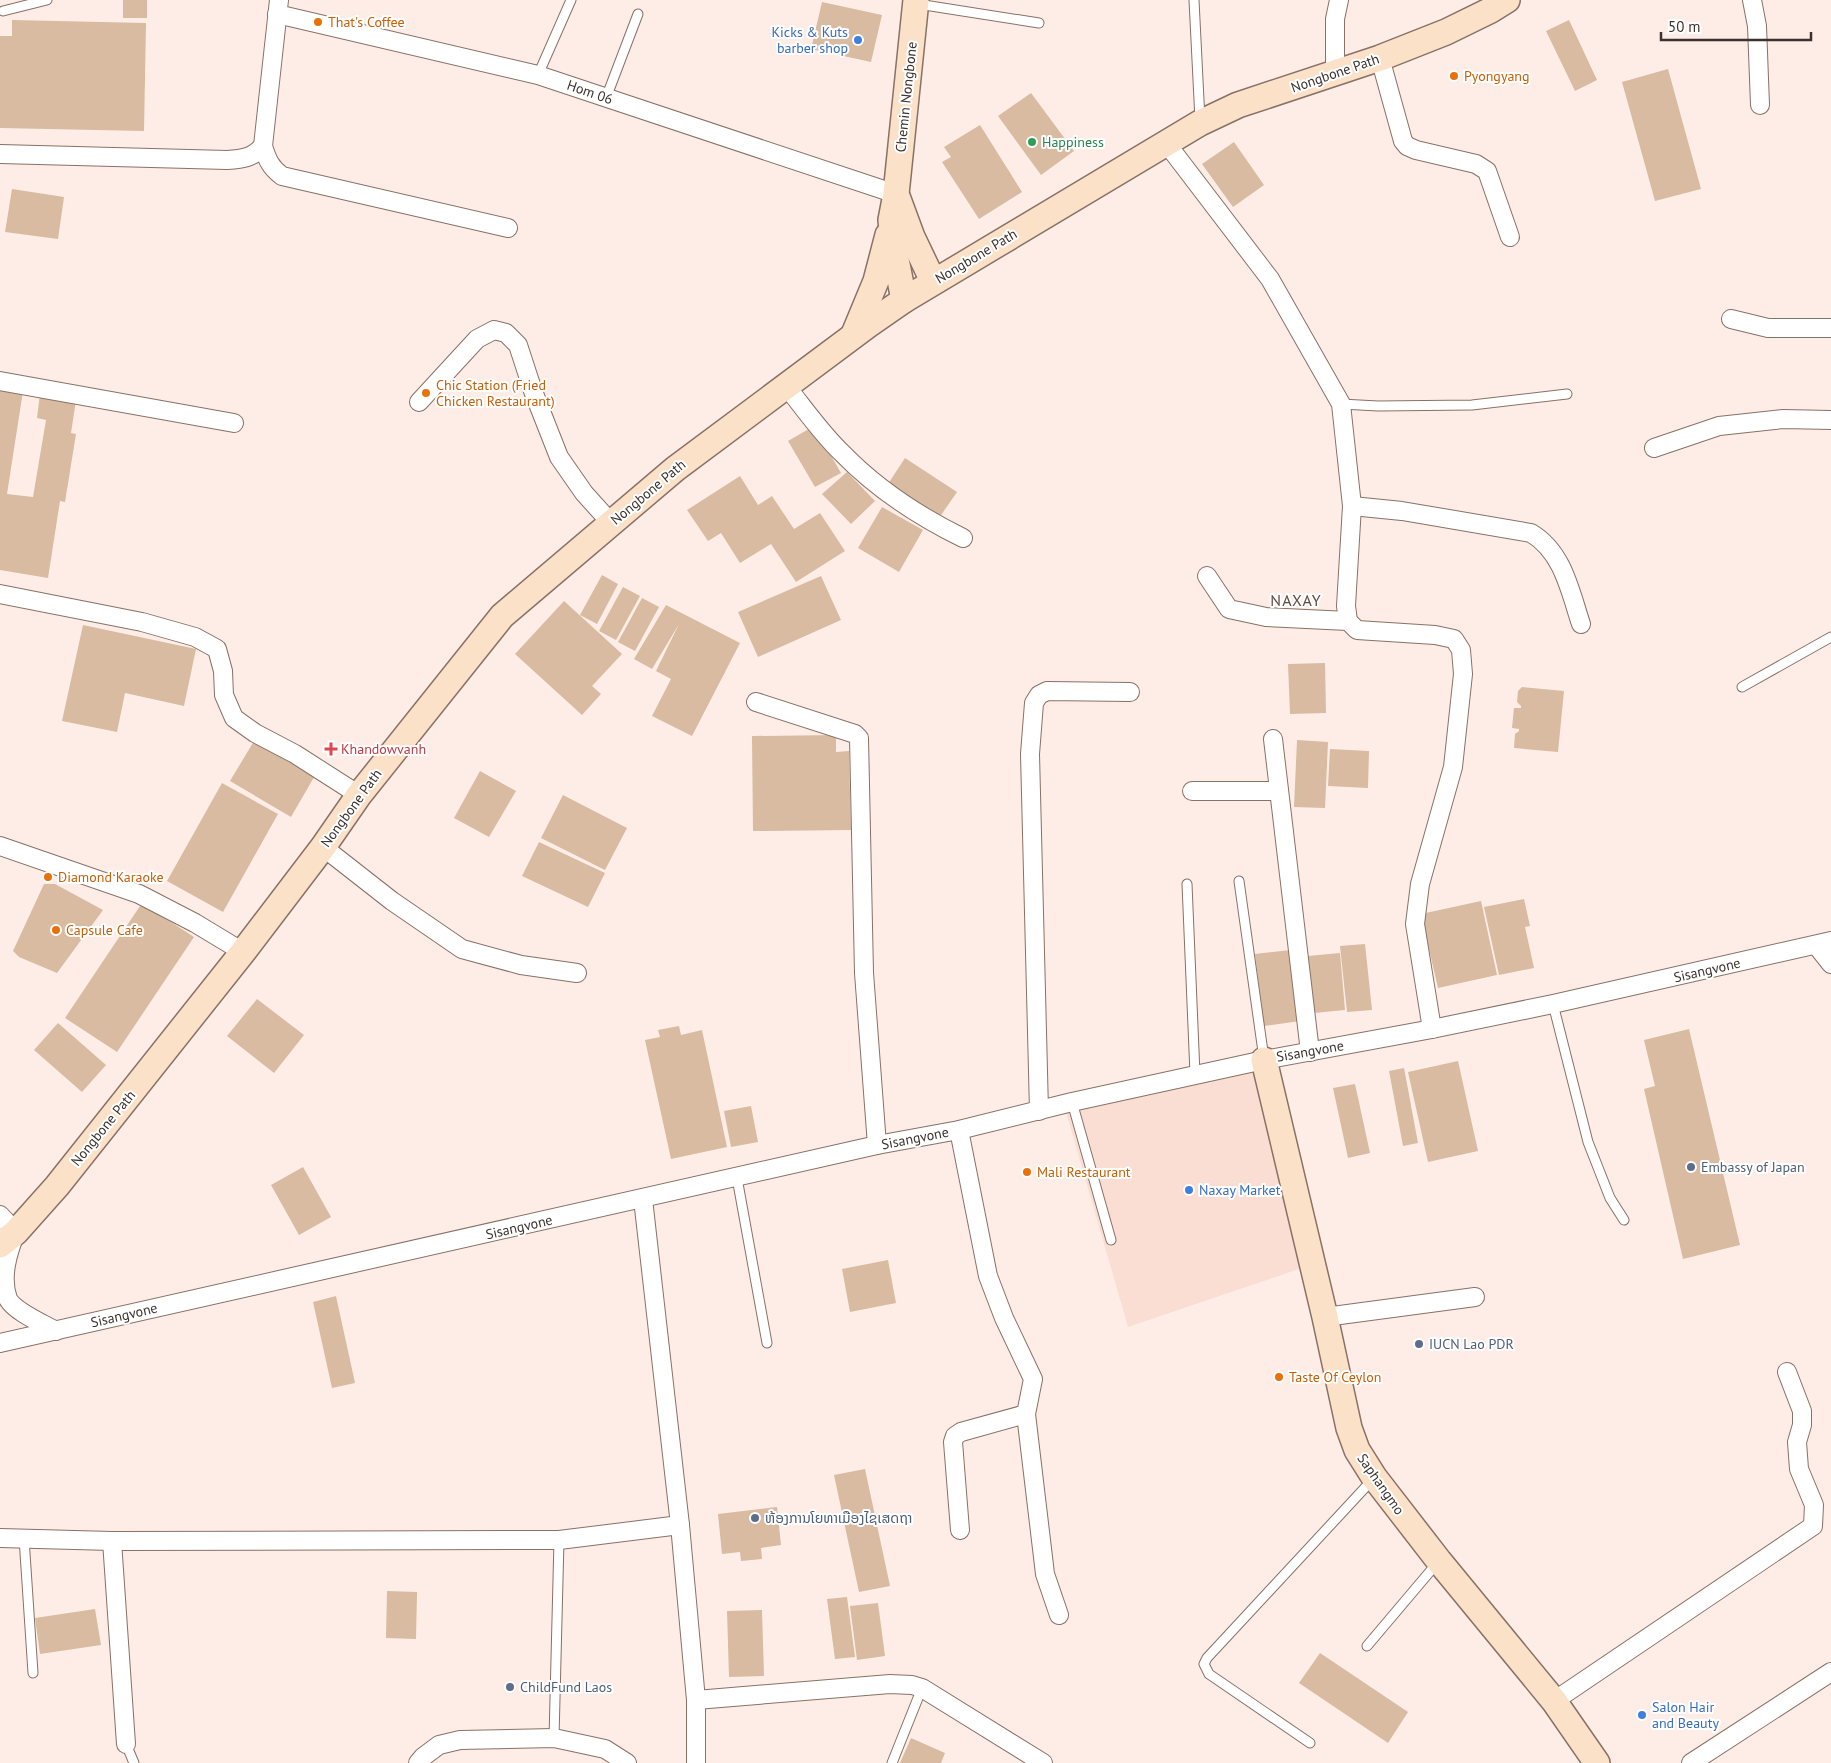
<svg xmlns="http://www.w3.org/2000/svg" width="1831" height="1763" font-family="'PT Sans','Noto Sans Lao',sans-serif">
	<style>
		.built { fill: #faded3 }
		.building { fill: #d8bba0 }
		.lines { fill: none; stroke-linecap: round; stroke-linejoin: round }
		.lane-casing { stroke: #887166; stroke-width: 11 }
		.street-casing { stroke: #887166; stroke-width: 20 }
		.secondary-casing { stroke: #887166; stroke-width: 28 }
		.lane { stroke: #fff; stroke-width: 9 }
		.street { stroke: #fff; stroke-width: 18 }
		.secondary { stroke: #fae1c7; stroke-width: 25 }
		.food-dot { fill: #e8710a; stroke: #fff; stroke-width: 2 }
		.shop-dot { fill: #3f7fe0; stroke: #fff; stroke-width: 2 }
		.leisure-dot { fill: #2e9e5b; stroke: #fff; stroke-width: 2 }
		.health-dot { fill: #e0444e; stroke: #fff; stroke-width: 2 }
		.service-dot { fill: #5c6f8a; stroke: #fff; stroke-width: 2 }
		.labels { text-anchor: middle; stroke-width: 4; stroke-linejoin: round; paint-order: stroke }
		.food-label { font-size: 14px; fill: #c56008; stroke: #fff; text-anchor: start }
		.shop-label { font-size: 14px; fill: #366cbe; stroke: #fff; text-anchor: start }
		.street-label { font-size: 14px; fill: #3b312d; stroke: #fff }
		.leisure-label { font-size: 14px; fill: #27864d; stroke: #fff; text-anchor: start }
		.health-label { font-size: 14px; fill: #be3a42; stroke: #fff; text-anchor: start }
		.service-label { font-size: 14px; fill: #4e5e75; stroke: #fff; text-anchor: start }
		.quarter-label { font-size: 16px; letter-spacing: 1px; fill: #604a41; stroke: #fff }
	</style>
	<rect width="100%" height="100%" fill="#feede7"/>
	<path class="built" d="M1258,1065L1308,1266L1128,1327L1066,1112Z"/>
	<g class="building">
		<rect x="123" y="0" width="24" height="18"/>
		<path d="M822,2L882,15L871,62L811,49Z"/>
		<path d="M12,20L146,23L144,131L0,128V36H12Z"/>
		<path d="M1569,20L1597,80L1575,91L1546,31Z"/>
		<path d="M1668,69L1701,189L1655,201L1622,82Z"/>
		<path d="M1031,93L1074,151L1041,175L998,116Z"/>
		<path d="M980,125L1022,192L979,219L942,162L951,157L944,147Z"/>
		<path d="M1234,142L1264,185L1233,207L1202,164Z"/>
		<path d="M12,189L64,197L58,239L5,232Z"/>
		<path d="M0,388L23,391L7,494L33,497L46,420L37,418L40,394L76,400L71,433L76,434L65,502L60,501L48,578L0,570Z"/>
		<path d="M814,426L841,473L815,487L788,441Z"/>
		<path d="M905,458L957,492L939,518L888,484Z"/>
		<path d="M847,472L875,501L851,524L822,494Z"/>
		<path d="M740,476L758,505L772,496L794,529L820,513L845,551L796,582L771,544L740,563L721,533L708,541L687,510Z"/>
		<path d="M882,507L923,530L899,572L858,548Z"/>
		<path d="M602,575L618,584L597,624L580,615Z"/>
		<path d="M821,576L841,620L758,657L738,612Z"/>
		<path d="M623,587L640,596L616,640L599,631Z"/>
		<path d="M642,598L659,607L635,651L618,642Z"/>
		<path d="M564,601L622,654L592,686L601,694L582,715L515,654Z"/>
		<path d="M666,605L740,643L692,736L652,716L671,679L656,671L679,624L652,669L634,659Z"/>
		<path d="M83,625L196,649L184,706L125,693L117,732L62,721Z"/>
		<path d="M1325,663L1326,713L1290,714L1288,664Z"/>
		<path d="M1522,687L1564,691L1558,752L1514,748L1515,734L1519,731V729L1512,728L1514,708H1521V706L1517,702L1518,691Z"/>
		<path d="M836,735V752L849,751L851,830L753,831L752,736Z"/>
		<path d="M257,736L317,772L291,817L230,781Z"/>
		<path d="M1297,740L1328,742L1325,808L1294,807Z"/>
		<path d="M1330,749L1369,751L1368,788L1328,786Z"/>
		<path d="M480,771L516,791L489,837L454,818Z"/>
		<path d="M222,783L278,814L223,912L167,881Z"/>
		<path d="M563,795L627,828L605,870L541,838Z"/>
		<path d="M539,842L605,873L588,907L522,876Z"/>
		<path d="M44,884H55L103,910L57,973L19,957L13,951Z"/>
		<path d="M1524,899L1530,926L1525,927L1534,968L1499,975L1484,907Z"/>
		<path d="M1481,901L1497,975L1438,988L1421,914Z"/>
		<path d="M142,903L194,937L117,1052L65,1018Z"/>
		<path d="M1365,944L1372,1010L1347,1012L1340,946Z"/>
		<path d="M1291,950L1300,1021L1264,1026L1255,954Z"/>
		<path d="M1340,953L1345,1010L1314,1013L1308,956Z"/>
		<path d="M257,999L304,1035L274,1073L227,1036Z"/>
		<path d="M58,1023L106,1065L82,1092L34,1050Z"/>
		<path d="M679,1026L681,1035L702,1030L727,1147L671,1159L645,1040L660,1037L658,1030Z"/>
		<path d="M1689,1029L1740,1245L1683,1259L1644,1089L1655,1086L1644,1040Z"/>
		<path d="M1458,1061L1478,1151L1428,1162L1408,1072Z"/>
		<path d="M1404,1068L1418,1143L1403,1146L1389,1071Z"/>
		<path d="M1355,1084L1370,1153L1348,1158L1333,1088Z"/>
		<path d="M751,1106L758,1142L731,1147L724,1111Z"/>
		<path d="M303,1167L331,1217L299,1235L271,1185Z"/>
		<path d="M888,1260L896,1303L850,1312L842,1269Z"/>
		<path d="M336,1296L355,1383L332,1388L313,1302Z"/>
		<path d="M865,1469L890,1586L859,1592L834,1475Z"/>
		<path d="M777,1507L781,1545L761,1548L762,1559L741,1561L740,1552L722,1554L718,1514Z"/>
		<path d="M387,1591L417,1592L416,1639L386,1638Z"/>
		<path d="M847,1597L855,1657L835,1659L827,1599Z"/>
		<path d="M878,1603L885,1656L857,1660L850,1606Z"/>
		<path d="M95,1609L101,1645L40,1654L35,1618Z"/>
		<path d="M762,1610L764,1676L729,1677L727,1611Z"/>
		<path d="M1320,1653L1408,1712L1388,1743L1299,1683Z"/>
		<path d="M911,1738L945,1753L941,1763H900Z"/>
	</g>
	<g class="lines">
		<g class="lane-casing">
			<g id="lane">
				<path d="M1194,0L1200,120"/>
				<path d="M918,4L1039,23"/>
				<path d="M3,11L47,0"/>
				<path d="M538,75L571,0"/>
				<path d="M606,98L638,14"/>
				<path d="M1341,404L1378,406L1472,405L1567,394"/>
				<path d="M1742,687L1831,637"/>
				<path d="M1239,881L1264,1059"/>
				<path d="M1187,884L1195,1074"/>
				<path d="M1553,1004L1588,1142L1610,1198L1624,1220"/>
				<path d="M1072,1102L1111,1240"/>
				<path d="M737,1178L767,1343"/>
				<path d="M24,1538L33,1673"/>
				<path d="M1367,1646L1438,1562"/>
				<path d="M554,1738L559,1540"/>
				<path d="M1310,1743L1209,1674L1204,1664L1207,1658L1374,1478"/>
				<path d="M126,1744L134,1763"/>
				<path d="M892,1763L922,1688"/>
			</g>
		</g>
		<g class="street-casing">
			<g id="street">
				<path d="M279,0L263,146C267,159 270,167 282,176L508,228"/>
				<path d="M1752,0L1757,26L1760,105"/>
				<path d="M277,14L538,75L896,194"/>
				<path d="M1380,58L1403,141L1407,146L1416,150L1476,164L1487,171L1510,237"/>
				<path d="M1335,74V19L1339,0"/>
				<path d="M1167,144L1270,279L1341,404L1352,506L1346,606L1348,621L1357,630L1435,635L1454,639L1461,650L1463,674L1453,767L1420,884L1415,924L1432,1029"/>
				<path d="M0,154L227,160C242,159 253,158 263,146"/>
				<path d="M1731,319L1768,328H1831"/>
				<path d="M0,381L234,423"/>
				<path d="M786,386C804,408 821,433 842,453C877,489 918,516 963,538"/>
				<path d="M419,402L477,339L494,330L506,333L518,345L533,391L559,457L584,493L611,523"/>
				<path d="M1654,448L1719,426L1783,419L1831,420"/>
				<path d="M1352,506L1402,511L1531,533C1563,552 1570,591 1581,624"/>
				<path d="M1207,576L1229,609L1266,617L1348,621"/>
				<path d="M0,594L142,622L195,637L217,649L223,671L224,695L234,718L255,733L295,754L359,795"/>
				<path d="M756,702L855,734L859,738L864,973L877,1145"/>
				<path d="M1273,739L1310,1052"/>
				<path d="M1192,791H1279"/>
				<path d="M0,846L139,894L195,923L243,952"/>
				<path d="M323,847L392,901L462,949L521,965L577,973"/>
				<path d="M1816,945L1831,964"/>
				<path d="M1039,1111L1030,754L1034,703L1039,695L1047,691L1130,692"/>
				<path d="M959,1130L988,1276L1004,1318L1033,1379L1026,1414L1045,1574L1059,1615"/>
				<path d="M643,1199L680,1525L696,1700V1763"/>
				<path d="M0,1215L16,1232C8,1252 0,1277 8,1299C15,1312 44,1324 56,1331"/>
				<path d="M1325,1317L1475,1297"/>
				<path d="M0,1343L877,1145L959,1130L1072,1102L1264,1060L1432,1029L1553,1004L1831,941"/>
				<path d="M960,1530L953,1442L955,1436L961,1432L1026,1414"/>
				<path d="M0,1538L112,1541L559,1540L680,1525"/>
				<path d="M112,1541L126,1744"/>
				<path d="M696,1700L890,1684L912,1685L922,1688L1043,1763"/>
				<path d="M1554,1701L1813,1526L1814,1505L1799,1469L1797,1442L1802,1425V1411L1787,1372"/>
				<path d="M418,1763L423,1757L439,1745L460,1740L554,1738L605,1749L627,1763"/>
				<path d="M1691,1763L1831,1672"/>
			</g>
		</g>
		<g class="secondary-casing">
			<g id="secondary">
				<path d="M898,199L912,237L933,281"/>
				<path d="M904,300L894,249L891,220L896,194L916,0"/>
				<path d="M854,334L876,281L888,235"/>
				<path d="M1264,1060L1325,1317L1349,1428L1357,1450L1374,1477L1439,1561L1554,1701L1597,1763"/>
				<path d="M0,1245L16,1232L57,1186L243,952L323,847L359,795L502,616L675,469L868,325L904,300L1200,123L1238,105L1380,58L1446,32L1491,10L1507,0"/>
			</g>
		</g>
		<use href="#lane" class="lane"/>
		<use href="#street" class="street"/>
		<use href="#secondary" class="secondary"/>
	</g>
	<g class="food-dot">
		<circle cx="318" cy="22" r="5"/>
		<circle cx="1454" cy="76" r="5"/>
		<circle cx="426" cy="393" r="5"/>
		<circle cx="48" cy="877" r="5"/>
		<circle cx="56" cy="930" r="5"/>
		<circle cx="1027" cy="1172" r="5"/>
		<circle cx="1279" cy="1377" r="5"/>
	</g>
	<g class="shop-dot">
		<circle cx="858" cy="40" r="5"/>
		<circle cx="1189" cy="1190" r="5"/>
		<circle cx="1642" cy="1715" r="5"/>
	</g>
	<circle class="leisure-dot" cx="1032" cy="142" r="5"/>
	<path class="health-dot" d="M328.5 741.5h5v5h5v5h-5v5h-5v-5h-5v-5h5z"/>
	<g class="service-dot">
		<circle cx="1691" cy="1167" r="5"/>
		<circle cx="1419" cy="1344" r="5"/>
		<circle cx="755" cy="1518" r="5"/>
		<circle cx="510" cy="1687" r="5"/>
	</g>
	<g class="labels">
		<g class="food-label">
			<text x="328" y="27">That's Coffee</text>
			<text x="1464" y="81">Pyongyang</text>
			<text x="436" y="390">Chic Station (Fried<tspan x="436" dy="16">Chicken Restaurant)</tspan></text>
			<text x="58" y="882">Diamond Karaoke</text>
			<text x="66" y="935">Capsule Cafe</text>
			<text x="1037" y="1177">Mali Restaurant</text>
			<text x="1289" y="1382">Taste Of Ceylon</text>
		</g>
		<g class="shop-label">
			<text x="848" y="37" text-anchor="end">Kicks &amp; Kuts<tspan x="848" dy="16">barber shop</tspan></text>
			<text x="1199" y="1195">Naxay Market</text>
			<text x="1652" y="1712">Salon Hair<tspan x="1652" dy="16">and Beauty</tspan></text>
		</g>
		<g class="street-label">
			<text transform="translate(1335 73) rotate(-19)" y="5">Nongbone Path</text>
			<text transform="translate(590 92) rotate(19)" y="5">Hom 06</text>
			<text transform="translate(906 97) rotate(-84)" y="5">Chemin Nongbone</text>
			<text transform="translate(976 256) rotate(-31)" y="5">Nongbone Path</text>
			<text transform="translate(648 492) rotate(-40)" y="5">Nongbone Path</text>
			<text transform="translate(351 808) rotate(-54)" y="5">Nongbone Path</text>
			<text transform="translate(1707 970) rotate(-13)" y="5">Sisangvone</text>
			<text transform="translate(1310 1051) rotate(-10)" y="5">Sisangvone</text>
			<text transform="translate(103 1128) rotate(-51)" y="5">Nongbone Path</text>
			<text transform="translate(915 1138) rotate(-11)" y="5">Sisangvone</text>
			<text transform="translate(519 1227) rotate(-13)" y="5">Sisangvone</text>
			<text transform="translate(124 1315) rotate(-13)" y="5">Sisangvone</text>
			<text transform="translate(1381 1484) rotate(55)" y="5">Saphangmo</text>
		</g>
		<g class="leisure-label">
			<text x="1042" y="147">Happiness</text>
		</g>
		<g class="health-label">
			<text x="341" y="754">Khandowvanh</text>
		</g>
		<g class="service-label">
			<text x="1701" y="1172">Embassy of Japan</text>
			<text x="1429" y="1349">IUCN Lao PDR</text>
			<text x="765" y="1523">ຫ້ອງການໂຍທາເມືອງໄຊເສດຖາ</text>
			<text x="520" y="1692">ChildFund Laos</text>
		</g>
		<g class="quarter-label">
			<text x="1296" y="606">NAXAY</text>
		</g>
	</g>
	<path d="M1661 32v8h150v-8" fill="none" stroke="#3b312d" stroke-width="2.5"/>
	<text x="1668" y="32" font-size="15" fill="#3b312d" stroke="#ffffff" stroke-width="4" paint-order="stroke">50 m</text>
</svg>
